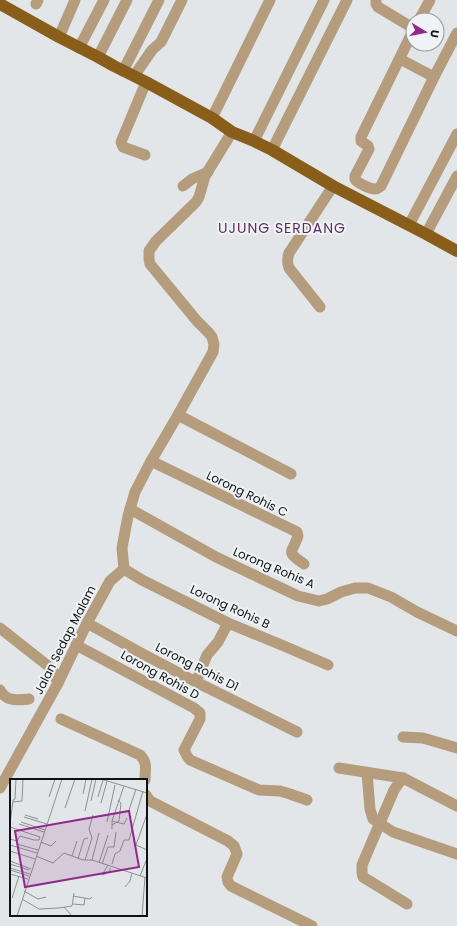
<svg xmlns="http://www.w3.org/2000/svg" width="457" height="926" font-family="Poppins,sans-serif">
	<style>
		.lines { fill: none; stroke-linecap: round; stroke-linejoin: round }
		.minor { stroke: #b49c7d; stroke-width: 11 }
		.major { stroke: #895e1a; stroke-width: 12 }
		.labels { text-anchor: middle; stroke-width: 4; stroke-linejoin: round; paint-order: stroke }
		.street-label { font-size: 12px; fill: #101212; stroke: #eff3f6 }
		.quarter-label { font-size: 14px; letter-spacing: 1px; fill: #5e2b5b; stroke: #eff3f6 }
		.inset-road { fill: none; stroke: #8e9192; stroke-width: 1 }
		.view { fill: #91298d; fill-opacity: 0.15; stroke: #91298d; stroke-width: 2 }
		.inset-edge { fill: none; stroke: #101212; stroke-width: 2 }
	</style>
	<rect width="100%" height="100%" fill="#e2e6e8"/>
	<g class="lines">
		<g class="minor">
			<path d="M376,0V4L378,7L413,28"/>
			<path d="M36,4L38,0"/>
			<path d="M419,20L430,0"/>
			<path d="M413,31L361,137V141L368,146L369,149L355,176V179C357,183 370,189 375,189C378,189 378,188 381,186L434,77L457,33"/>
			<path d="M59,37L75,0"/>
			<path d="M79,48L104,0"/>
			<path d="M98,57L127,0"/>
			<path d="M400,59L434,77"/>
			<path d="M123,71L159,0"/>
			<path d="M134,76L152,50L161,42L182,0"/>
			<path d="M212,118L270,0"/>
			<path d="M254,141L324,0"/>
			<path d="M272,150L347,0"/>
			<path d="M145,155L123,147L121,142L146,82"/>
			<path d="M183,186L192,179L208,172"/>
			<path d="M409,225L457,134"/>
			<path d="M426,234L457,176"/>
			<path d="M320,307L289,268C287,263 287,259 289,253L333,186"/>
			<path d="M178,415L291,474"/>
			<path d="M151,461L297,532L298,536C292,554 285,551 304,564"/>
			<path d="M130,509L216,557L298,596L319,601L327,599L341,592L355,588H368L391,597L417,612L457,631"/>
			<path d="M124,569L142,580L228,623L284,646L328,665"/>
			<path d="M87,623L141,653L196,682L297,732"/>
			<path d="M0,628L52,669L58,683"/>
			<path d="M76,645L194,708L200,713V719L184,750L187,756L190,760L259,790L280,791L290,794L307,800"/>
			<path d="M196,682L207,655L218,642L228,623"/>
			<path d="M0,690C6,702 18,700 29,699"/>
			<path d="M61,719L140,755C148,763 145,770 145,780"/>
			<path d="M403,737L423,738L457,748"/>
			<path d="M339,768L403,778L457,806"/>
			<path d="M367,773L370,809L373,819L393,832L457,854"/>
			<path d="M403,778L399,783L394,790L362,865V872L363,877L407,904"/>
			<path d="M0,788L58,683L87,623L110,581L124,569L122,548L128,516L135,492L151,461L178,415L213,352L214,344L212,337L209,333L197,321L150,264L149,259V251L156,241L196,202L199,197L205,176L232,132"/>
			<path d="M146,795L150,801L228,841L234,846L237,854L227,877L228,882L231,886L312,926"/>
		</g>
		<path class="major" d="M0,4L59,37L98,57L114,66L146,82L212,118L232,132L254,141L272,150L333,186L426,234L457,251"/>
	</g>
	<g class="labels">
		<g class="street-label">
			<text transform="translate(247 494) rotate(26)" y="4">Lorong Rohis C</text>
			<text transform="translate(274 568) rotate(23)" y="4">Lorong Rohis A</text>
			<text transform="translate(230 607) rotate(25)" y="4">Lorong Rohis B</text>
			<text transform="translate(65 640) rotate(-63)" y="4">Jalan Sedap Malam</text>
			<text transform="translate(197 667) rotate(27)" y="4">Lorong Rohis D1</text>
			<text transform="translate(160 675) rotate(29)" y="4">Lorong Rohis D</text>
		</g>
		<g class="quarter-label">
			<text x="282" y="233">UJUNG SERDANG</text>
		</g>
	</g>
	<g transform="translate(10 779)">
		<rect width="137" height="137" fill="#e2e6e8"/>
		<path class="inset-road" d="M91,0L137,14M73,15L76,0M39,18L45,0M88,18L93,1M81,22L86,0M3,23L12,22L13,0M91,24L97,2M55,29L65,0M119,31L126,10M75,32L82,0M137,35L126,66L137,71M15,36L28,40M14,38L37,45M102,42L114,45L117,39M11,43L35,51M97,43L105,6M0,45L3,21L5,20L6,0M9,45L34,53M102,46L109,42L111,24L108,21M0,48L30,58L29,61H24L10,57L7,62L0,60M102,50V42L114,7M31,63L41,67L46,62M7,65L28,71M0,66L27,74M0,72L25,80M26,77L43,84L54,74L73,81H82L137,99M62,77L67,62M68,80L74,60L78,59M75,81L82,59L79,50L83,36M82,81L89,54M0,82L21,90M89,84L98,56M0,85L19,91M92,85L98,68H104L106,53M102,85L105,75L110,72L114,61H119L133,12M98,86L92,96L100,93V89M0,89L20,95M0,91L19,97M0,95L18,100M130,97L136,82M115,108L120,102L122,94M14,112L28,120L36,118M63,117L80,120L82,118M2,119L9,97M12,120L29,130L49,129L62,127L64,114M63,125L74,126L75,119M54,128L62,137M7,137L52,0M132,137L135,98"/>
		<path class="view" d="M119,32L129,88L15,108L5,52Z"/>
		<rect width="137" height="137" class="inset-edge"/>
	</g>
	<g transform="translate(425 32) rotate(100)"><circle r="19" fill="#eff3f6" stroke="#96999b"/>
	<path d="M0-3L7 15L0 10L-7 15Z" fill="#91298d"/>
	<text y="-6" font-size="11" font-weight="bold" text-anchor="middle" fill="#101212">U</text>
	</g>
</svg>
